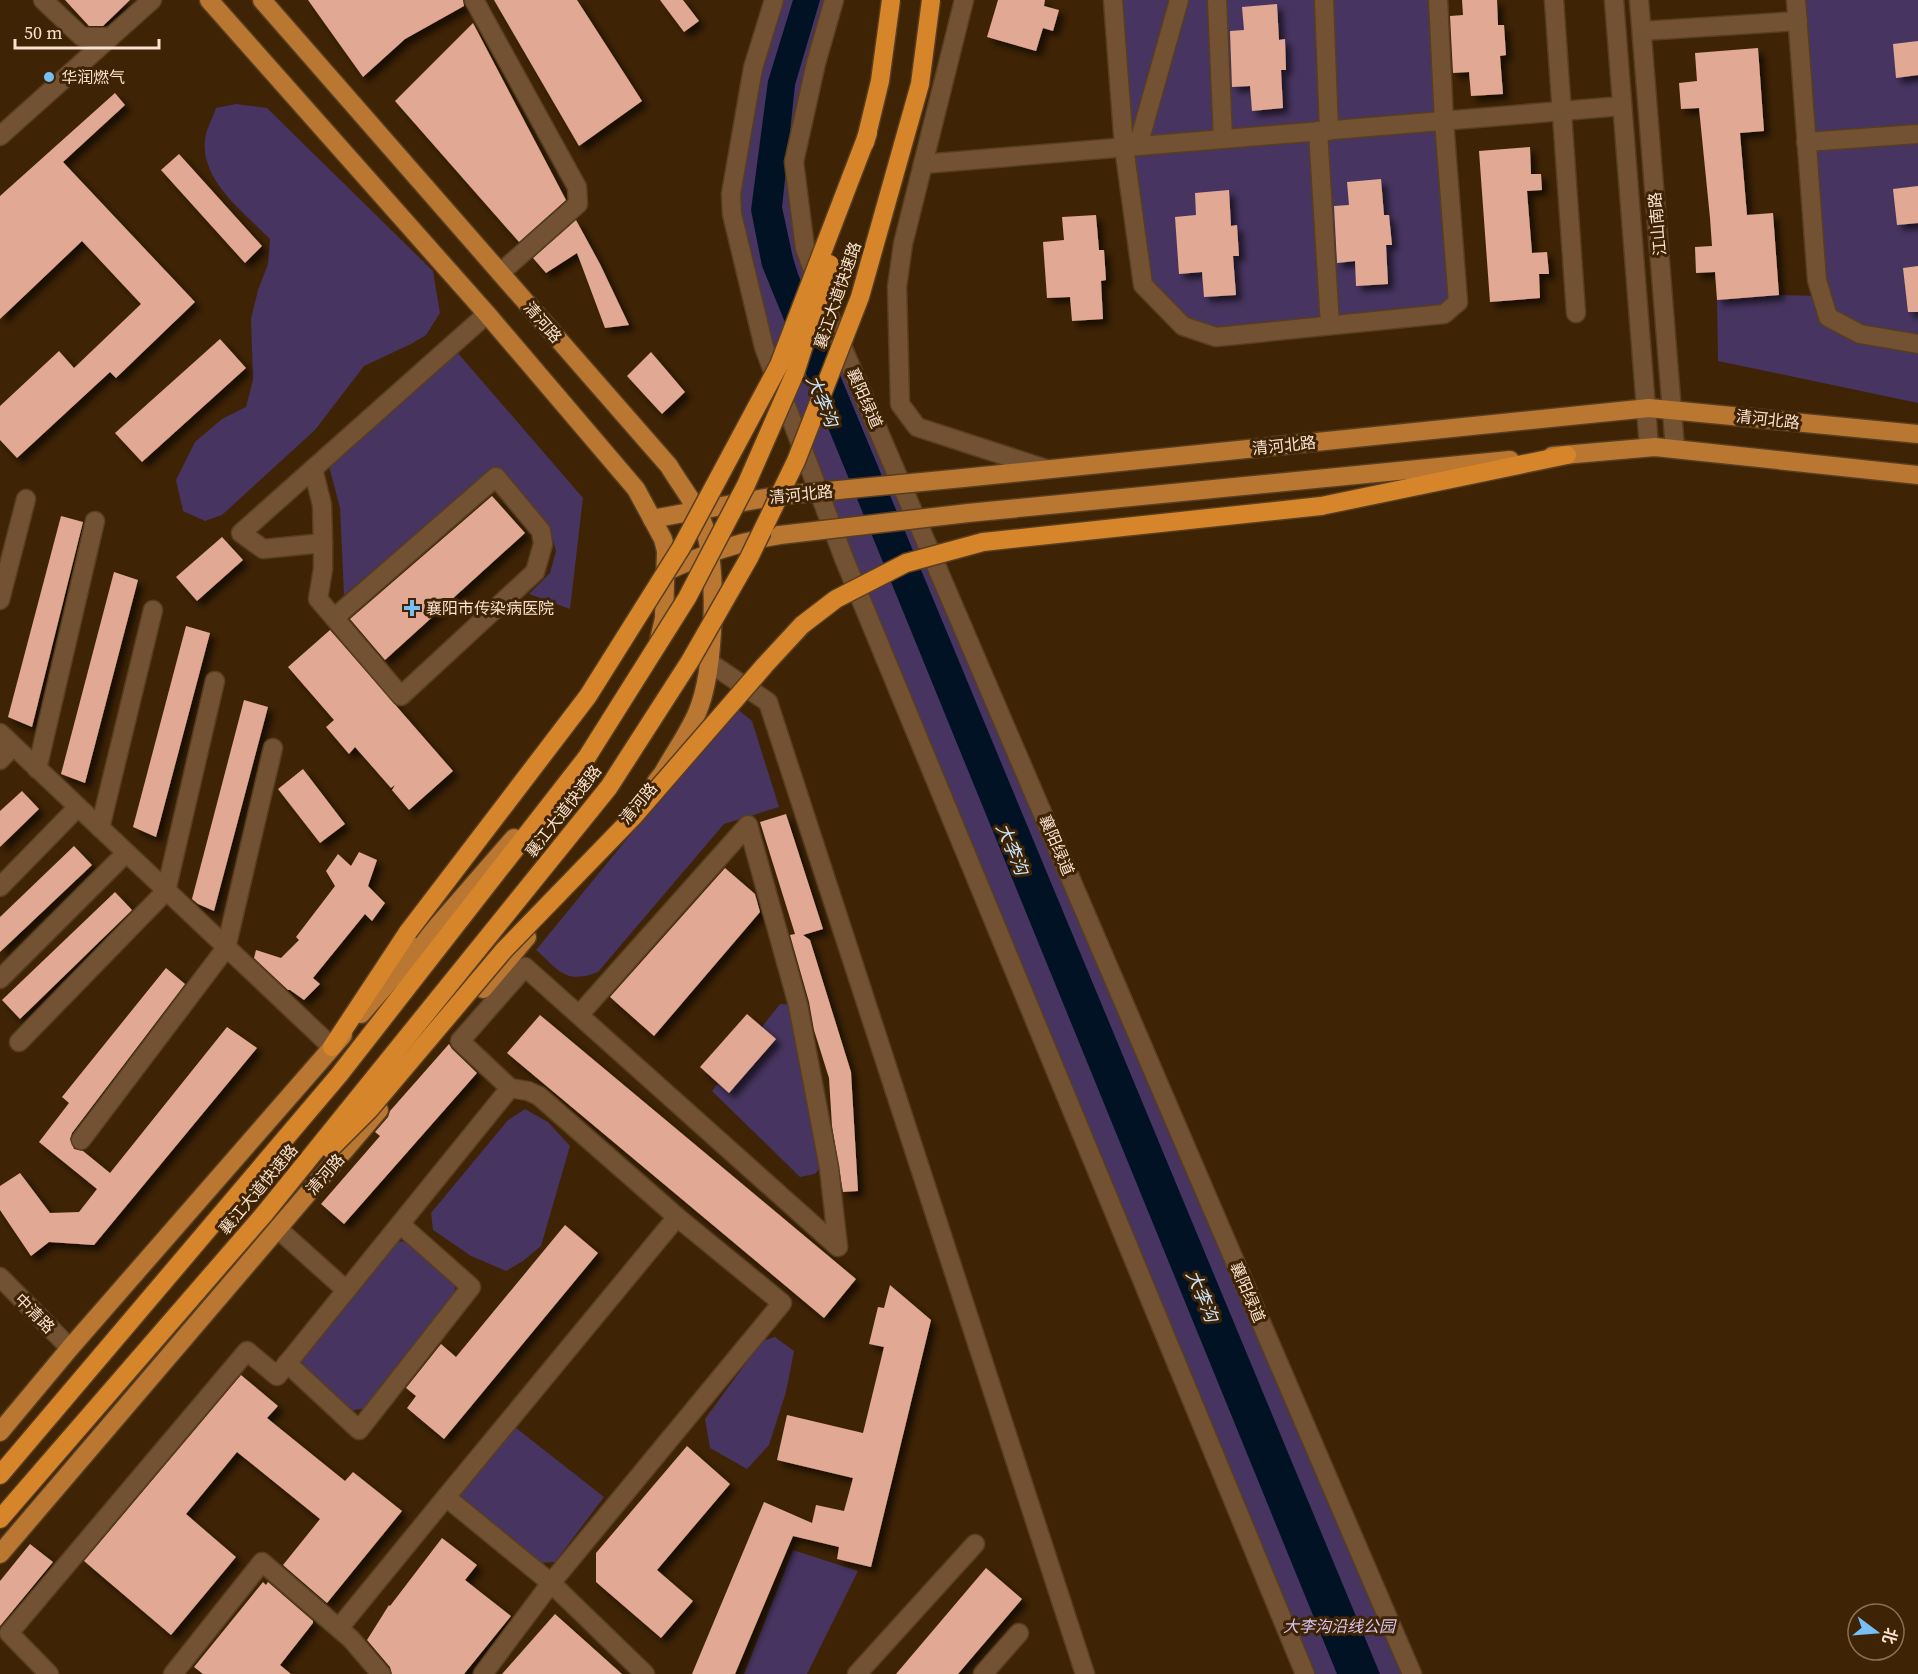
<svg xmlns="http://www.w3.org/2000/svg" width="1918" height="1674" font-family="'Source Serif 4','Noto Sans SC',serif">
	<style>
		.green { fill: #473460 }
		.water { fill: #001224 }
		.building { fill: #e1a993; filter: url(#shadow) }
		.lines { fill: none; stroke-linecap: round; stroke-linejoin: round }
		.minor-casing { stroke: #583e21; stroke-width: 21 }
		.major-casing { stroke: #583e21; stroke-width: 21 }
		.highway-casing { stroke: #583e21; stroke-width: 21 }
		.minor { stroke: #735233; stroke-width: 18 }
		.major { stroke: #ba7731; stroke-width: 18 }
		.highway { stroke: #d6852b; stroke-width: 18 }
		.major-bridge-casing { stroke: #583e21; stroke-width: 21; stroke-linecap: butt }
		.highway-bridge-casing { stroke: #583e21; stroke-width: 21; stroke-linecap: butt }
		.major-bridge { stroke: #ba7731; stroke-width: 18 }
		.highway-bridge { stroke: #d6852b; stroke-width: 18 }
		.poi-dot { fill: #77bff7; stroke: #3e2305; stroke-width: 2 }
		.labels { text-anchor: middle; stroke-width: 6; stroke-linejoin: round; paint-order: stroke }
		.poi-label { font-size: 16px; fill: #f9e2ce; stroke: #3e2305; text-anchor: start }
		.street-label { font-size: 16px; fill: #f9e2ce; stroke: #3e2305 }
		.park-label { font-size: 16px; font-style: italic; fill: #d8c5f3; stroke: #3e2305 }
		.water-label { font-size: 18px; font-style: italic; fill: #c8e5fc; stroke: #3e2305 }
	</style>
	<defs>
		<filter id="shadow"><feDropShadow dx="5.5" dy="5.5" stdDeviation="3" flood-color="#0009"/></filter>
	</defs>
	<rect width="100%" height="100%" fill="#3e2305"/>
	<g class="green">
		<path d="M773,0H834L794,162L805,248L1412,1674H1306L764,347L731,194Z"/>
		<path d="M1113,0H1438L1458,302L1444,314L1216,337L1183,326L1143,285Z"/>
		<path d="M1796,0H1918V403L1718,361L1717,300L1779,295L1821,296Z"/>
		<path d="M236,104L267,108L433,271L440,313L426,335L411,344L364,366L315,430L222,515L205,521L183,511L176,480L195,442L222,419L246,407L253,380L251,319L258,290L268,264L270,239C244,212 200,181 205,139C206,129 213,118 216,108Z"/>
		<path d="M457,352L583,498L570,609L529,594L550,573L556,551L551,533L493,469L344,595L340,508L329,466Z"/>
		<path d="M735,707L752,721L779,807L724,824L598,972C565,985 559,970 536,950Z"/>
		<path d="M780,1004L798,1005L821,1167L815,1174L800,1177L712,1091Z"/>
		<path d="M525,1109L548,1122L570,1146L541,1246L523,1261L506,1271L471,1256L433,1230L431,1213L508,1120Z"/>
		<path d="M419,1241L453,1270L457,1304L376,1407L340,1412L303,1379L301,1346L385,1242Z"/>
		<path d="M775,1337L794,1351L786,1392L769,1445L747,1469L710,1448L705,1419L762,1341Z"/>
		<path d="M511,1424L604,1497L555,1562L538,1563L459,1499V1490Z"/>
		<path d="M793,1550L858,1571L807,1674H744Z"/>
	</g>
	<path class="water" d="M793,0H820L795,85L782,207L793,258L798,274L1380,1674H1337L762,266L751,210L768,81Z"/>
	<g class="building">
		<path d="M65,0H130L103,26H89Z"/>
		<path d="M308,0H463L464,6L405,39L363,77Z"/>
		<path d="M494,0H577L642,101L579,146Z"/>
		<path d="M660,0H683L699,21L684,32Z"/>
		<path d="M998,0H1045L1044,6L1059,10L1053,31L1043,28L1036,51L987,37Z"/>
		<path d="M1462,0H1497L1498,25H1504L1506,55L1500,56L1503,94L1471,96L1469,72L1453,73L1450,16L1463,15Z"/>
		<path d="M1277,4L1279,40L1285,39L1286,70H1281L1283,108L1252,111L1250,86L1232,87L1230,31L1244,30L1242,7Z"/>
		<path d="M473,23L566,200L519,242L395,101Z"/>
		<path d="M1918,41V75L1896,78L1893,44Z"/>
		<path d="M1758,48L1764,131L1740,133L1747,215L1773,213L1779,295L1717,300L1715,272L1696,273L1695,247L1712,246L1710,218L1699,108L1681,109L1679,83L1697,81L1695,53Z"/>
		<path d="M115,93L125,105L63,162L195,302L116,378L110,372L17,458L0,440V406L59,351L74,368L141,304L82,241L0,319V196Z"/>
		<path d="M1530,147L1531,174H1541L1542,190L1527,191L1532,253L1547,252L1549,274H1539L1540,298L1490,302L1479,151Z"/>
		<path d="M179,154L262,246L245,263L161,170Z"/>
		<path d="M1381,179L1384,215H1389L1392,245H1386L1388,284L1356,286L1355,261L1337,263L1334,206L1349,205L1347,182Z"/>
		<path d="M1918,186V223L1897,225L1893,189Z"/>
		<path d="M1229,190L1231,226L1237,225L1239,256H1233L1236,295L1204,297L1202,272L1179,274L1175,217L1196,215L1195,193Z"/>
		<path d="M1096,215L1099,250H1104L1106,280L1101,281L1103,319L1072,321L1070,297L1047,298L1043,242L1064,240L1062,217Z"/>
		<path d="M576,220L600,264L629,325L605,328L577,253L546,273L533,258Z"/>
		<path d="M1918,266V312H1908L1903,268Z"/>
		<path d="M220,339L246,368L142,462L115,433Z"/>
		<path d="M651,352L685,392L662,414L627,376Z"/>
		<path d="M492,496L525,533L385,660L350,619Z"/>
		<path d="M61,516L83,522L32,727L8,717Z"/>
		<path d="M222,537L243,560L197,601L176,577Z"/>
		<path d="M114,572L138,580L85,783L61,774Z"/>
		<path d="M186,626L210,633L156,837L133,827Z"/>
		<path d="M330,630L453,771L409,810L392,790L395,785L391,788L355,747L349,754L326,727L334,720L288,667Z"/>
		<path d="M244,700L268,707L214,911L198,904L192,899Z"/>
		<path d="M303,769L345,824L320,843L278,789Z"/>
		<path d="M22,791L39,809L0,847V811Z"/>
		<path d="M786,814L823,929L803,935L810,940L851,1072L858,1191L843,1192L832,1126L829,1078L814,1030L809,1002L790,935L795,934L760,822Z"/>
		<path d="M74,846L92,865L0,952V917Z"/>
		<path d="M359,852L377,860L368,886L385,903L372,921L365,914L313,978L320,984L304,1000L290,990H288L254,958L256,950L281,958L299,940L296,937L335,886L326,871L338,854L351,866Z"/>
		<path d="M725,868L755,894L760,912L654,1036L610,997Z"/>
		<path d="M115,892L132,910L20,1019L2,1000Z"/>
		<path d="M166,968L185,984L72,1133L70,1139L74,1149L83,1151L110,1173L227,1027L257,1048L94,1245L49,1242L31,1256L0,1210V1186L20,1173L50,1213L79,1212L97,1189L39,1142L69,1103L62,1097Z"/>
		<path d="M747,1014L776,1039L729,1093L700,1067Z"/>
		<path d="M540,1015L856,1279L824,1318L507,1053Z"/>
		<path d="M449,1044L452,1049L477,1073L344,1224L321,1204L380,1136L375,1132L388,1117L390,1111Z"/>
		<path d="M565,1225L598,1253L444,1439L407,1408L416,1396L406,1388L441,1344L456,1357Z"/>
		<path d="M890,1285L931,1320L871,1567L837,1559L839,1547L793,1536L735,1674H692L764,1502L812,1523L816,1505L844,1511L853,1478L777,1460L787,1415L863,1433L884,1347L869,1344L878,1307L884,1308Z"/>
		<path d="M241,1375L278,1406L267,1418L345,1481L353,1472L402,1511L327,1603L283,1565L320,1519L237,1452L186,1514L236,1557L171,1635L84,1561Z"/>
		<path d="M687,1446L730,1484L657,1570L693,1601L661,1638L596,1582V1553Z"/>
		<path d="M442,1538L477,1565L465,1580L511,1616L464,1674H392L390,1667L367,1640L389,1605L390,1606Z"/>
		<path d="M30,1544L53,1562L0,1626V1581Z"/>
		<path d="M986,1568L1022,1599L958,1674H896Z"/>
		<path d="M263,1582L266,1585L268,1582L313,1621V1623L280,1665L291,1674H203L194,1667Z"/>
		<path d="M555,1614L622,1674H502Z"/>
	</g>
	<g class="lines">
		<g class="minor-casing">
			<g id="minor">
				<path d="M43,0L82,37H111"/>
				<path d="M474,0L577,187L578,204L500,273"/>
				<path d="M774,0L753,68L731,194L732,214L764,347L845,561L1305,1674"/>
				<path d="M834,0L816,63L794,162L805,248L832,323L1412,1674"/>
				<path d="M964,0L903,244L897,287L900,404L917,427L1046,469"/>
				<path d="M1113,0L1124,147L1143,285L1183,326L1216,337L1444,314L1458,302L1444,121L1438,0"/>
				<path d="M1217,0L1223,139"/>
				<path d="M1324,0L1329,131"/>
				<path d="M1554,0L1576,313"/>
				<path d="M1614,0L1649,447"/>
				<path d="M1639,0L1675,449"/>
				<path d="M1796,0L1817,280L1828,317L1860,334L1918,344"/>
				<path d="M1642,31L1798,21"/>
				<path d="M1318,131L1330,325"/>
				<path d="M0,136L152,0"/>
				<path d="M1806,142L1918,134"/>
				<path d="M1138,146L1179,0"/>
				<path d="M923,164L1622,106"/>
				<path d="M313,469L322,505L323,543"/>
				<path d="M0,600L26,499"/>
				<path d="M334,618L496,477L541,531L543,544L535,572L401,696L318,599L323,569V543L263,549L241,533L487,314"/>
				<path d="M710,663L768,702L1085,1674"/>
				<path d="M0,733L332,1047"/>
				<path d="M0,760L13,746"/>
				<path d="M37,769L95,521"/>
				<path d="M100,828L153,610"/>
				<path d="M0,887L78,807"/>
				<path d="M0,979L126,853"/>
				<path d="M19,1042L166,891L215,681"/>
				<path d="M81,1140L226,948L273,748"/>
				<path d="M278,1229L346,1290"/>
				<path d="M0,1277L70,1348"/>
				<path d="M287,1363L359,1430L471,1287L400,1224"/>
				<path d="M446,1497L677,1217L539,1096L528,1091L510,1088"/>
				<path d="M339,1628L446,1497L551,1583L483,1674"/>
				<path d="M49,1674L9,1633L247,1351L277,1376L510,1088L460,1041L525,967L838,1247L829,1168L798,1005L748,825L579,1015"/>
				<path d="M173,1674L262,1562L351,1639L381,1674"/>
				<path d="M645,1674L551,1583L782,1303L677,1217"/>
				<path d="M857,1674L975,1544"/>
				<path d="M983,1674L1019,1633"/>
			</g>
		</g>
		<g class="major-casing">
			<g id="major">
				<path d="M209,0L487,314L636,489L663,539L666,551L664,618L659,640"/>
				<path d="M262,0L669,466C680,485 697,505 704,526C718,569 715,671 697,713C688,734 674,753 663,773L656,782"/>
				<path d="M1552,456L1655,447L1918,475"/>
				<path d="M963,478L1649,408L1918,434"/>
				<path d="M968,513L1510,460"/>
				<path d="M652,519L776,496"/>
				<path d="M665,572C704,554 737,542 780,535"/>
				<path d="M483,989L527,937"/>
				<path d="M361,1014L514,838"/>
				<path d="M0,1432L70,1348L343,1035"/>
				<path d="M0,1554L379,1110"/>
			</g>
		</g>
		<g class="highway-casing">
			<g id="highway">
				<path d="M1321,506L1567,455"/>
				<path d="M332,1047L408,932"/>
				<path d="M0,1475L339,1075L587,757"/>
				<path d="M0,1519L265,1213"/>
			</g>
		</g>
		<use href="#minor" class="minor"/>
		<use href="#major" class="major"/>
		<use href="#highway" class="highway"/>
		<g class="major-bridge-casing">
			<g id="major-bridge">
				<path d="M776,496L963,478"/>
				<path d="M780,535L968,513"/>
			</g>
		</g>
		<g class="highway-bridge-casing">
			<g id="highway-bridge">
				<path d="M865,143L880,81L891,0"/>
				<path d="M587,757L687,598L746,485L795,373L830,264"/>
				<path d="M408,932L588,696L681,548L779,365L868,133"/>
				<path d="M330,1149L369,1110L504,950L633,817L765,665L802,625L836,599L906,563L983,542L1321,506"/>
				<path d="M265,1213L609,787L690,661L749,558L796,461L860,297L920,84L931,0"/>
			</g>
		</g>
		<use href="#major-bridge" class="major-bridge"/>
		<use href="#highway-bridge" class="highway-bridge"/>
	</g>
	<g class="poi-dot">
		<circle cx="49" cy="77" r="6"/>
		<path d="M409 599h6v6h6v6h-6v6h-6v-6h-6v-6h6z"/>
	</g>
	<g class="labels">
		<g class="poi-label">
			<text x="61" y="83">华润燃气</text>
			<text x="426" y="614">襄阳市传染病医院</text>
		</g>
		<g class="street-label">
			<text transform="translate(1657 224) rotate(-95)" y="6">江山南路</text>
			<text transform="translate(837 295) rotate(-71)" y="6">襄江大道快速路</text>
			<text transform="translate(543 322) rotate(49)" y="6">清河路</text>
			<text transform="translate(865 398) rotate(66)" y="6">襄阳绿道</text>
			<text transform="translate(1768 419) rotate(6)" y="6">清河北路</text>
			<text transform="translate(1284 445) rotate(-6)" y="6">清河北路</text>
			<text transform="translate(801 494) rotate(-6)" y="6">清河北路</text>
			<text transform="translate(638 803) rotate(-50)" y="6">清河路</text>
			<text transform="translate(563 811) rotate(-52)" y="6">襄江大道快速路</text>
			<text transform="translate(1057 845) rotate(67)" y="6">襄阳绿道</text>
			<text transform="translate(325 1174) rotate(-49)" y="6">清河路</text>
			<text transform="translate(258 1189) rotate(-50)" y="6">襄江大道快速路</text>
			<text transform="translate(1248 1292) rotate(67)" y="6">襄阳绿道</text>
			<text transform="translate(35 1313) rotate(45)" y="6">中清路</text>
		</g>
		<g class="park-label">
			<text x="1339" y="1632">大李沟沿线公园</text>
		</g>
		<g class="water-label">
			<text transform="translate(822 401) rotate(67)" y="6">大李沟</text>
			<text transform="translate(1012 849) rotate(67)" y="6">大李沟</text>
			<text transform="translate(1202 1296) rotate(67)" y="6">大李沟</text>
		</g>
	</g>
	<g transform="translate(1876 1632) rotate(106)"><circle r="28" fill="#3e2305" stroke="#896f55" stroke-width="1.5"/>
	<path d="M0-4.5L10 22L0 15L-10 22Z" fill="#77bff7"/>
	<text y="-9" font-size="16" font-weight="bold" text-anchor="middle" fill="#f9e2ce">北</text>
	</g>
	<path d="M15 39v9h144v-9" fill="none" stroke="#f9e2ce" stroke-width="3"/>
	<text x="24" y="39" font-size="18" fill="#f9e2ce" stroke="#3e2305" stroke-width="4.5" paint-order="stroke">50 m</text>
</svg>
